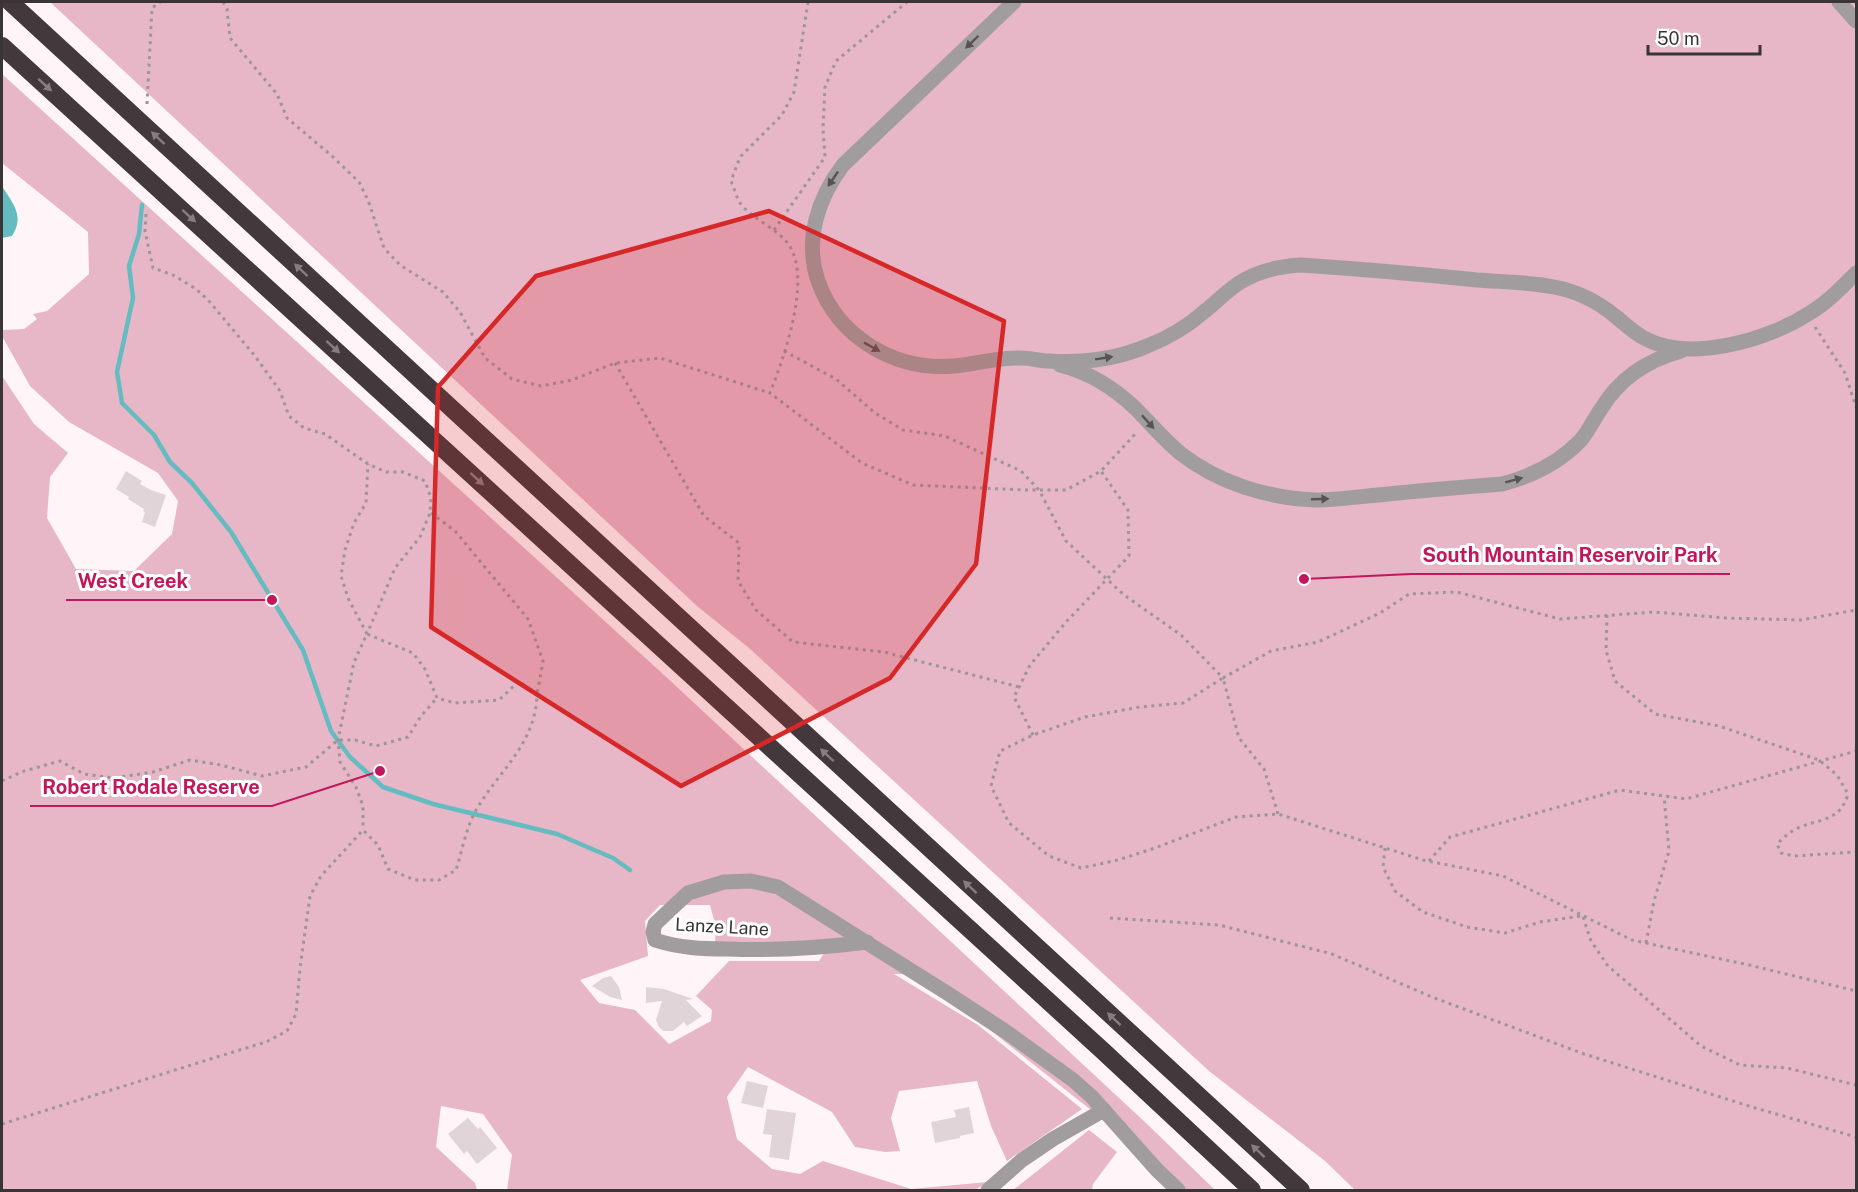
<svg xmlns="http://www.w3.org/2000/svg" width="1858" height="1192" font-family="'Public Sans',sans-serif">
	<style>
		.green { fill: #e7b6c7; fill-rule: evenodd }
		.water { fill: #64bcc1 }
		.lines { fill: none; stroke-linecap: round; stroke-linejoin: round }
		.stream { stroke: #64bcc1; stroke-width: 4.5 }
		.building { fill: #e0d4d8 }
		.path { stroke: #9d9698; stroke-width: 3; stroke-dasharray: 3 4.5; stroke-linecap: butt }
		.minor { stroke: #a19d9e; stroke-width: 15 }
		.highway { stroke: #43393c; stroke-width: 18 }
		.oneway { fill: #585455 }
		.oneway2 { fill: #857e80 }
		.marked { fill: #d62828; fill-opacity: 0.2; stroke: #d62828; stroke-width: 4.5; stroke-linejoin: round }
		.labels { text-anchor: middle; stroke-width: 6; stroke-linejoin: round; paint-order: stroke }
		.street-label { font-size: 18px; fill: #393536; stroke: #fff }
		.leader { fill: none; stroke: #c2185b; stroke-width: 2 }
		.callout-dot { fill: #c2185b; stroke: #fff; stroke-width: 2 }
		.callout-label { font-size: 20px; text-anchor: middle; font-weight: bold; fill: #c2185b; stroke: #fff; stroke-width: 6; stroke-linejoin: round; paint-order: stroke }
	</style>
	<rect width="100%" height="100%" fill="#fff5f8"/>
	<g class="green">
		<path d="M50,2H1856V1190H1355L1325,1161L1209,1071L749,648L697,606Z"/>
		<path d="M2,74L664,675L1146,1123L1215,1190H1184L1096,1114L980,1022L906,974H894L978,1025L1082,1109L1007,1161L991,1126L977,1081L899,1091L891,1118L900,1151L885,1152L855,1147L832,1112L748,1067L727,1097L737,1139L772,1169L800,1174L823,1161L911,1189L988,1182L975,1190H507L512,1155L483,1114L441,1106L436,1147L475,1183L477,1190H2V376L34,424L68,453L50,477L47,518L76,569L134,571L172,534L178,501L158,473L69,422L30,386L2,336V330L24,329L37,319L33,314L47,311L89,274L88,232L2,163ZM660,905H710L716,927L715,943L828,944L833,939L819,961H729L696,996L712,1010L711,1021L669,1044L635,1010L599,1003L580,980L648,956L645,921Z"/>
		<path d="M1089,1130L1117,1152L1093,1184L1092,1190H1013Z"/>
	</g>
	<path class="water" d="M2,186C13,204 25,216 12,236L2,238Z"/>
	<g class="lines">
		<path class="stream" d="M142,205L139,234L129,266L133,298L117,372L122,403L154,435L170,462L192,483L231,532L303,650L331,731L350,757L383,787L433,804L557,834L613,858L630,870"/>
	</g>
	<g class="building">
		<path d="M126,471L142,481L140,484L151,490L166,495L155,527L142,522L145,512L143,511L144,509L128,499L129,497L116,489Z"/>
		<path d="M611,976L619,987L622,1000L610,997L592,986L603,978Z"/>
		<path d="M646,987L664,989L693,999L686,1000L702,1016L687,1026L684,1022L673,1031H663L659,1027L656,1020L662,1001L646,1003Z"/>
		<path d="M747,1081L768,1086L763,1108L741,1103Z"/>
		<path d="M969,1107L974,1133L960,1136V1138L935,1143L931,1122L956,1117L954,1110Z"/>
		<path d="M767,1109L796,1113L789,1160L769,1157L772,1135L763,1134Z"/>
		<path d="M468,1118L478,1129L480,1127L497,1148L477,1164L467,1151L464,1154L448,1134Z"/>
	</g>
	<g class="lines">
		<g class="path">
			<path d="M223,2L227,9L230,38L277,94L287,118L332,156L359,182L368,200L384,248L400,265L443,292L460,312L485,358L512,379L541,386L572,380L615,363L660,358L770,393"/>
			<path d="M808,2L794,92L782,115L740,157L731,181C734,188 736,196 740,203C749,217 777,228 789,245C812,280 784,357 770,393L862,463L913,485L1026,490H1066L1101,471L1137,432"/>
			<path d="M147,104L152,8L160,2"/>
			<path d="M146,214L145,231L153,268L173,275L196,289L208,300L255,356L280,391L289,416L304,428L325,434L368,464L386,472H403L425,481L431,498L430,513L420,537L395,568L367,634"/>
			<path d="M774,230L825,157L823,129L825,87L836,61L907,2"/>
			<path d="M1815,327L1845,373L1856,407"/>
			<path d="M784,351L836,379L875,413L903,430L945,436L1021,471L1039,490L1066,541L1124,595L1181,635L1223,678L1271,651L1318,642L1380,613L1409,594L1457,592L1560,619L1654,612L1726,618L1801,620L1856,610"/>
			<path d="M615,363L704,516L739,543L738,581L756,610L793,642L884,652L1019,687"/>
			<path d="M431,513L455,531L528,619L543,661L537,695"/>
			<path d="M1607,615L1606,650L1615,681L1655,714L1719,726L1819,760L1837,775L1848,794C1840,821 1823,818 1800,827C1791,831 1784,837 1777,844L1781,853L1794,856L1856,852"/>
			<path d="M367,634L348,598L341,576L345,550L354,523L366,503L368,464"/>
			<path d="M1033,735L1014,697L1030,665L1067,621L1129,556L1128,510L1101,471"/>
			<path d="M2,781L21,772L60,761L84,774L114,778L153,772L190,760L221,765L262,776L306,767L338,740H355L376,746L408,737L421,716L437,698"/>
			<path d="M1278,814L1264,769L1239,738L1223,678L1183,703L1140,707L1085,717L1033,735L1000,751L991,786L1009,823L1049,856L1081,868L1118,860L1155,848L1236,817L1278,814L1423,860L1503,876L1632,940L1749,965L1856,991"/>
			<path d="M1385,848L1383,867L1395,891L1423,912L1467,927L1505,933L1540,922L1580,916"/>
			<path d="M1429,861L1450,837L1620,790L1686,799L1856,751"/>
			<path d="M1583,917L1591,941L1608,966L1701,1046L1740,1065L1787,1068L1856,1085"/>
			<path d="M1110,918L1219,925L1332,954L1432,997L1584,1054L1752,1107L1856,1137"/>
			<path d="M1646,943L1654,901L1669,851L1664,796"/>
			<path d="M2,1124L233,1052L266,1042L287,1031L296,1014L300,968L310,896L321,876L363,830L378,845L388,869L415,880H439L456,870C462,851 466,829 475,812C498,771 535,746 537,695L519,681L499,700L455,703L437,698L425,669L413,653L367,634L354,662L338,740L340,762L356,787L363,806V830"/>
		</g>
		<g class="minor">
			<path d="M1014,2L843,165C818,198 804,240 818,281C838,337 894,371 954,366C977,364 998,357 1021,358C1031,358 1040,361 1049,361C1081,363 1117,359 1147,346C1168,338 1188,326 1205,311C1218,301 1229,288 1244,280C1262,270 1280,266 1301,265C1360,269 1419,274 1477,280C1503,282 1529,282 1554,287C1576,291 1598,302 1615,316C1624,323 1633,332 1644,338C1689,363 1768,340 1808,314C1827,303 1841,288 1856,273"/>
			<path d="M1839,2L1856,21"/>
			<path d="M1060,365C1088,372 1114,388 1135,408C1150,423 1163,439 1180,453C1218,483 1267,498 1315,500C1339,500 1364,496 1388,494C1426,490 1464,487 1502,484C1533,476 1559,463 1581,440C1589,430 1594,419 1601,409C1619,379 1648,360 1681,351"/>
			<path d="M867,942C820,948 775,951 728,949C703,949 679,948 655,940L653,932L655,924L688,893L724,882L751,881L778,887L947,993L1005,1031L1073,1080L1092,1097L1157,1170L1178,1190"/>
			<path d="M988,1190L1022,1160L1053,1139L1104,1110"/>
		</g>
		<g class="highway">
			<path d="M10,2L1301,1190"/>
			<path d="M2,46L1103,1051L1252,1190"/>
		</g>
	</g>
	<defs><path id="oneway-solid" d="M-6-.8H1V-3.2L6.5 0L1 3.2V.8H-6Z" transform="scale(1.5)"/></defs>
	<g class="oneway">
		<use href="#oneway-solid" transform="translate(972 42) rotate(136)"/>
		<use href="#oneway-solid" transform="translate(833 179) rotate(124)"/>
		<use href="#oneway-solid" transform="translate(872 347) rotate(29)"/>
		<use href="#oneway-solid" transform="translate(1104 358) rotate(-9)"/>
		<use href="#oneway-solid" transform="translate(1148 422) rotate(48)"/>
		<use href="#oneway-solid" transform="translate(1514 480) rotate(-15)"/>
		<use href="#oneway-solid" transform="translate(1320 499) rotate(-2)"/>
	</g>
	<g class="oneway2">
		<use href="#oneway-solid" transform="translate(45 85) rotate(42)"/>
		<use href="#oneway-solid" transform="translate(158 138) rotate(-137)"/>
		<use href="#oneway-solid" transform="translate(189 216) rotate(42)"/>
		<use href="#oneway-solid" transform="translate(301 270) rotate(-137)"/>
		<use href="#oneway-solid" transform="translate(333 347) rotate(42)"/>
		<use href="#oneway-solid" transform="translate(477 479) rotate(42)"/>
		<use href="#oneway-solid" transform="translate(827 755) rotate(-137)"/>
		<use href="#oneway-solid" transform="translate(970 887) rotate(-137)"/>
		<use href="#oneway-solid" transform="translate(1114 1019) rotate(-137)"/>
		<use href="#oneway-solid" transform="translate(1258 1151) rotate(-137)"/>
	</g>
	<path class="marked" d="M769,211L1004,321L976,564L890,678L681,786L431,627L438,387L536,276Z"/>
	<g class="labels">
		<g class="street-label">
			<text transform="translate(722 927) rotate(3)" y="6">Lanze Lane</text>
		</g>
	</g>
	<path class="leader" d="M1304 579L1411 574H1730M272 600L200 600H66M380 771L272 806H30"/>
	<g class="callout-dot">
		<circle cx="1304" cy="579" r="6"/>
		<circle cx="272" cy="600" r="6"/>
		<circle cx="380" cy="771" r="6"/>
	</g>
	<g class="callout-label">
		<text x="1570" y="562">South Mountain Reservoir Park</text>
		<text x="133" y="588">West Creek</text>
		<text x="151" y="794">Robert Rodale Reserve</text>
	</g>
	<rect width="1858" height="1192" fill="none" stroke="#393536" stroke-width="6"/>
	<path d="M1648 45v9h112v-9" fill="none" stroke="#393536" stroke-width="3"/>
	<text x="1657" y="45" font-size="18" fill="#393536" stroke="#ffffff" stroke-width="4.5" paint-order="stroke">50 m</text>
</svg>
